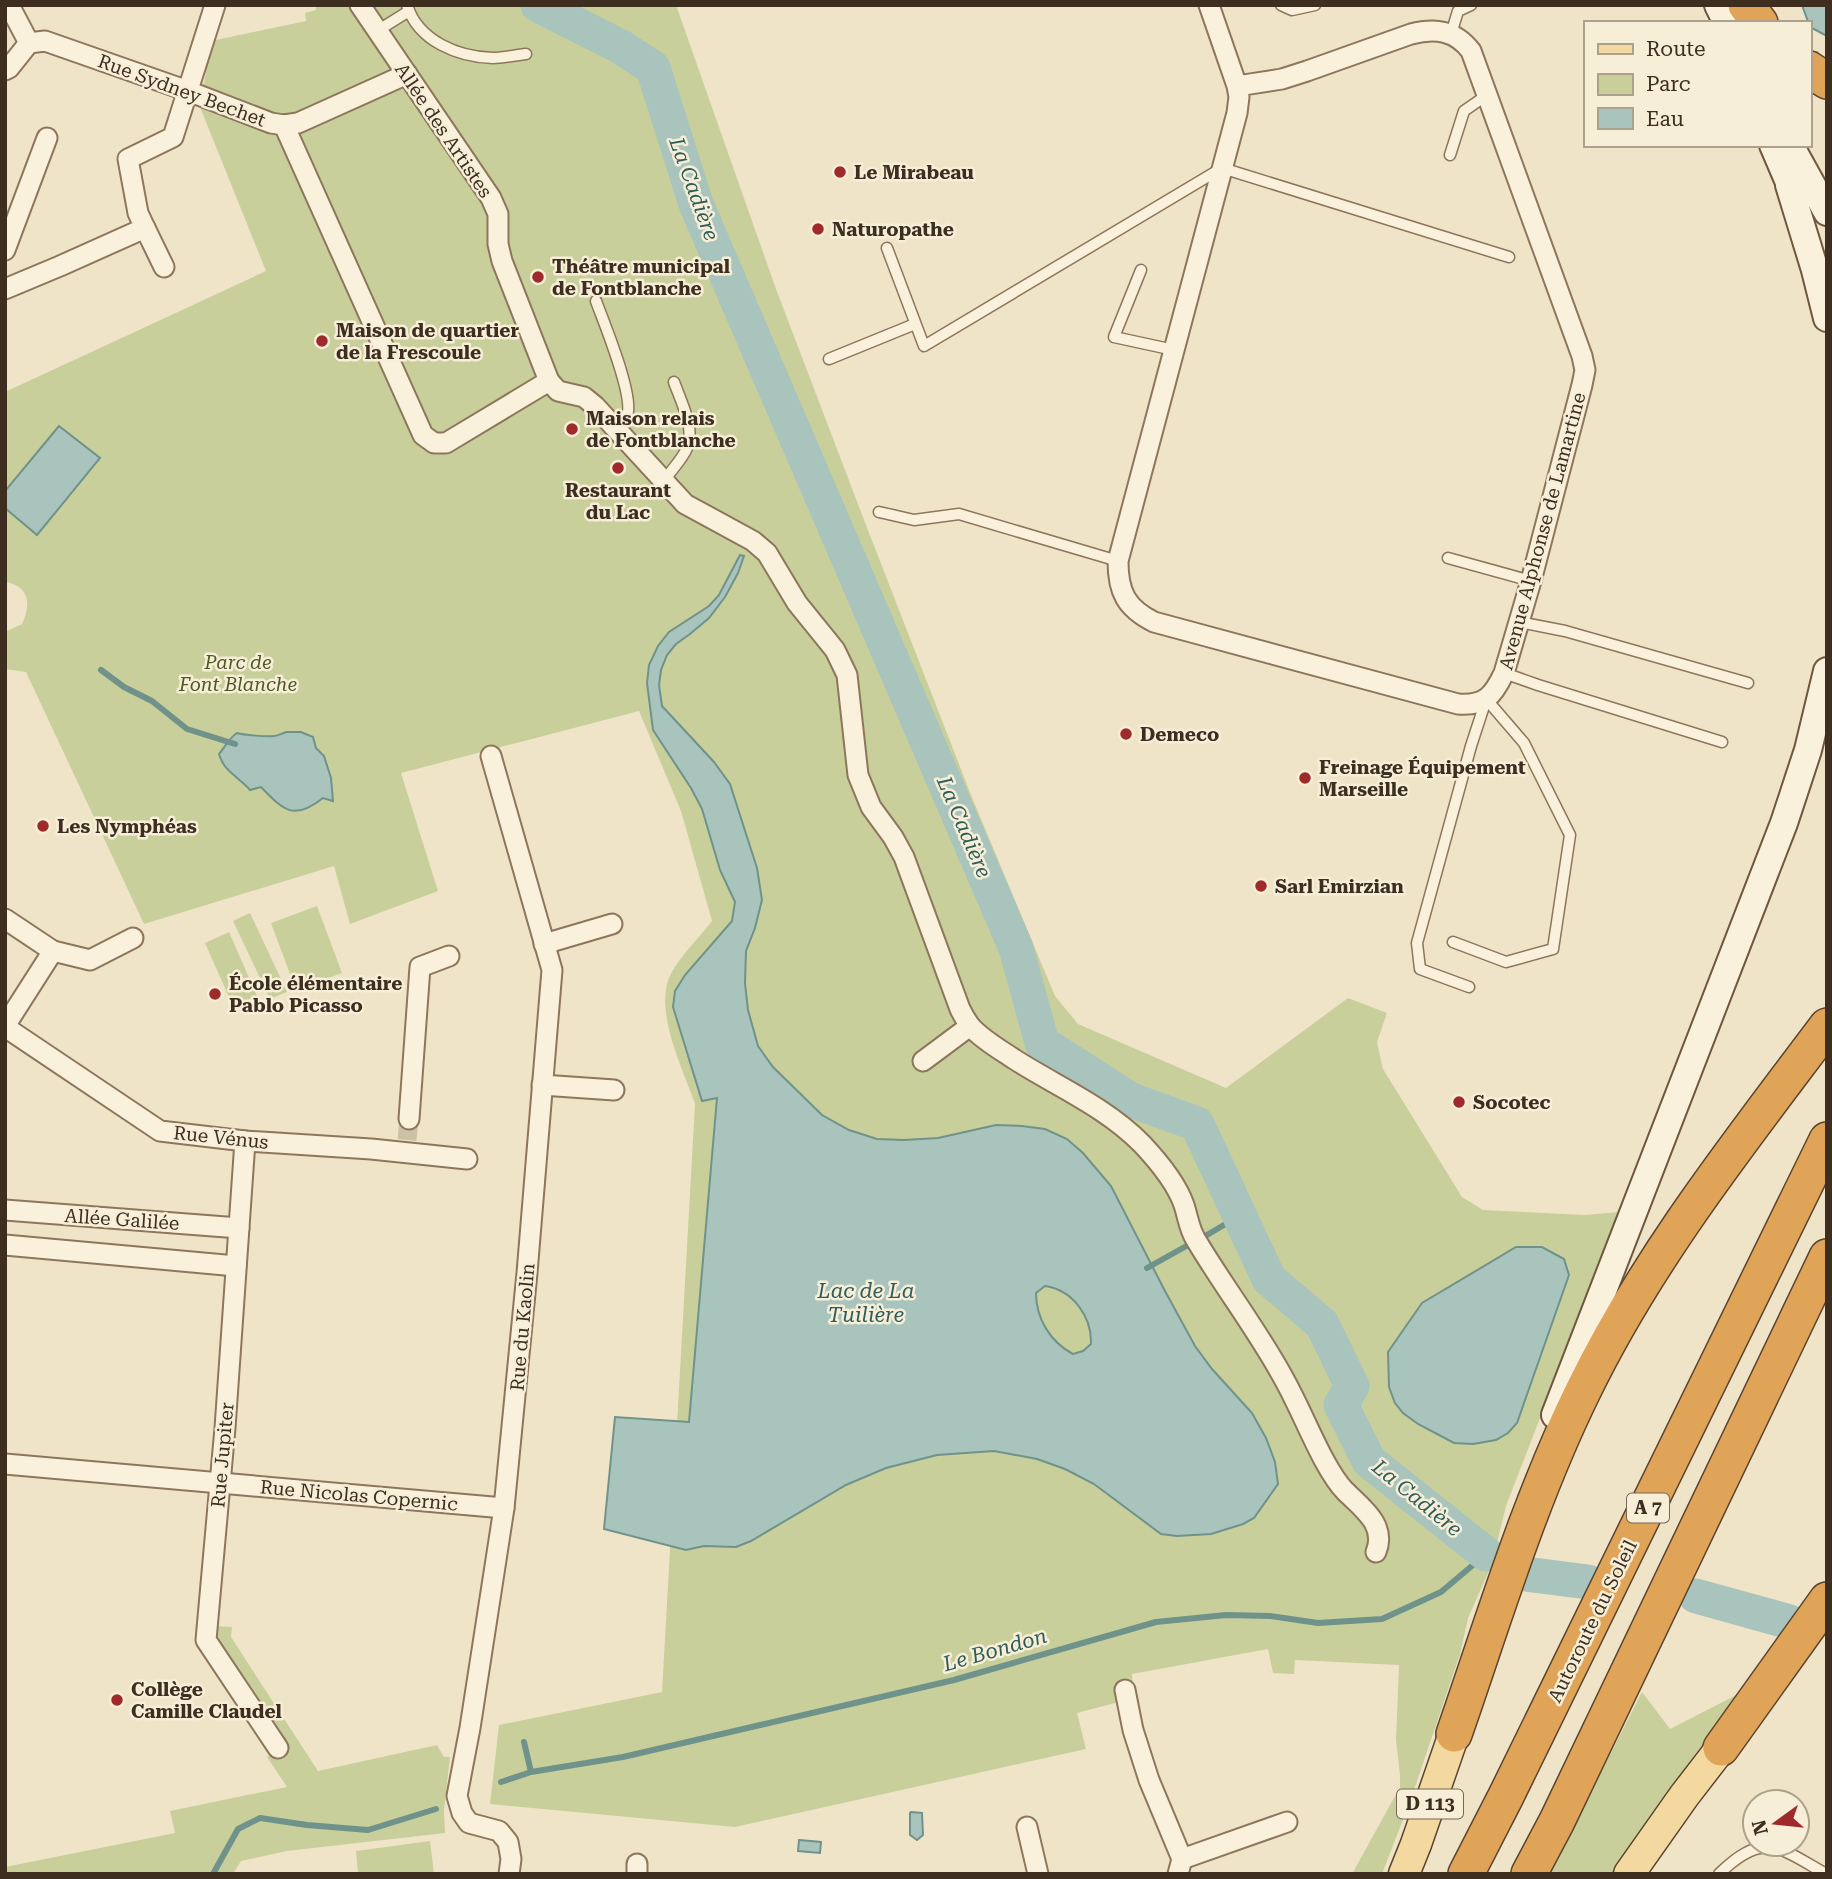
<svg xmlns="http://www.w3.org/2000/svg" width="1832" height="1879" font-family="'Roboto Serif',serif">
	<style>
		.green { fill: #c9cf9b }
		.water { fill: #a9c4bc; stroke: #6f938a; stroke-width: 2; fill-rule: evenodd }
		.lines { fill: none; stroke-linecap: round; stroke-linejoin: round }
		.stream { stroke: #6f938a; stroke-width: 6 }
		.river { stroke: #a9c4bc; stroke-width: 35 }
		.street-tunnel { stroke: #ccc0a6; stroke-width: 19; stroke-dasharray: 19 10; stroke-linecap: butt }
		.lane-casing { stroke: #8d765c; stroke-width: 13 }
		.street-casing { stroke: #8d765c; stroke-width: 23 }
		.secondary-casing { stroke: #6f573f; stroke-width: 30 }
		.primary-casing { stroke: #5b4430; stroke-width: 33 }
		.highway-casing { stroke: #5b4430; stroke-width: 38 }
		.lane { stroke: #faf1dc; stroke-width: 10 }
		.street { stroke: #faf1dc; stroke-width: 19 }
		.secondary { stroke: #faf1dc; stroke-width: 26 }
		.primary { stroke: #f3d9a0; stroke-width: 30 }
		.highway { stroke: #e0a458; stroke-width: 35 }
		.poi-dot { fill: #9e2a2b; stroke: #f7eed8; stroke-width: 2.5 }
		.labels { text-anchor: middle; stroke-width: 5; stroke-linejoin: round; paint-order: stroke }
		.shield { fill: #f7eed8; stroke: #756857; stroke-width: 2 }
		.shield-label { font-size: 18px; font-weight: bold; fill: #3d2e20 }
		.street-label { font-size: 19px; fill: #3d2e20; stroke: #f7eed8 }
		.poi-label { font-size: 19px; font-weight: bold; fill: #3d2e20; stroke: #f7eed8; text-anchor: start }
		.park-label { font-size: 19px; font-style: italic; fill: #4d5a26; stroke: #f7eed8 }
		.water-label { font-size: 21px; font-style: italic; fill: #2f5d5a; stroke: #f7eed8 }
	</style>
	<rect width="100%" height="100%" fill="#f0e4c8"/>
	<g class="green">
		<path d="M316,5H676L776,289L866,525L971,795L1055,996L1078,1024L1226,1088L1348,998L1387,1013L1377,1042L1383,1069L1462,1197L1483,1210L1585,1215L1620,1212L1506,1506L1492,1564L1468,1618L1460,1654L1411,1799L1382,1874H1352L1400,1787V1775L1396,1740L1399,1665L1295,1660L1294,1674L1273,1673L1268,1649L1132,1674L1134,1698L1077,1713L1086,1749L735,1827L490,1804L499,1725L662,1692L695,1104C683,1069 655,1014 669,978C677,959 699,938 712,921L681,811L639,711L401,773L438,891L350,924L334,866L144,924L26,672L5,669V632L22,624C31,605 30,586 5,582V392L266,271L200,107L211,41L306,21L305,13L316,10Z"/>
		<path d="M317,906L342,973L296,990L271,923Z"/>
		<path d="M250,913L287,992L270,999L233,921Z"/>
		<path d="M229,932L257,996L233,1006L205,943Z"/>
		<path d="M215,1626L232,1627L231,1637L318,1771L437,1745L444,1757H450L444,1810L445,1833L287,1851L241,1861L233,1874H5V1867L175,1833L170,1811L287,1787L267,1757L288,1744L214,1638Z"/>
		<path d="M1750,1688L1615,1874H1549L1642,1692L1670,1729Z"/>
		<path d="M430,1841L434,1874H358L356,1851Z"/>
	</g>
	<g class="water">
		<path d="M1802,5H1827V36L1810,27Z"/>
		<path d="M59,426L100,458L37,535L5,508V491Z"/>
		<path d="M740,555L744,556L738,573L725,597L709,618L690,634L676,644L667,655L661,670L659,685L662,706L714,762L730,784L757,868L762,900L755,928L746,951L745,983L748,1010L758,1046L773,1067L822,1115L849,1130L877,1139L904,1140L938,1138L996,1125L1022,1126L1045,1129L1067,1139L1083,1153L1111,1186L1165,1291L1195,1346L1212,1369L1252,1413L1266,1438L1275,1462L1278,1484L1254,1518L1243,1524L1211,1534L1177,1536L1161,1534L1094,1484L1065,1469L1037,1459L994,1451L937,1455L886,1468L846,1485L751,1541L736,1547L704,1546L686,1550L604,1529L615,1417L689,1422L717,1098L702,1101L673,1007L675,991L685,975L732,921L735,902L720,870L702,809L691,788L653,730L647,683L649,665L658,646L669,632L709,606L719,595ZM1045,1286C1073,1290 1092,1317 1091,1344L1083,1351L1073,1354C1050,1342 1036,1318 1036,1293Z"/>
		<path d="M286,732H301L313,737L316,748L324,756L331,778L333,801L323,798C294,821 284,811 261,787L250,790C239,777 224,772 219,754C225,747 229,738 237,733C243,735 268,737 274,736C276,736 284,733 286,732Z"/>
		<path d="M1516,1247H1542L1564,1259L1569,1275L1517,1423L1508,1433L1496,1440L1473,1444L1454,1443L1418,1424L1403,1413L1395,1403L1389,1387L1388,1352L1422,1303Z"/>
		<path d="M911,1812L922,1813L923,1835L917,1840L910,1835V1813Z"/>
		<path d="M799,1840L821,1842L820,1853L798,1851Z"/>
	</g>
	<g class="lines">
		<g class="stream">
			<path d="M101,670L124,687L152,701L187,729L235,744"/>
			<path d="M1207,1235L1239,1216"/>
			<path d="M1147,1268L1190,1244"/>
			<path d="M524,1742L531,1772"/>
			<path d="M501,1782L531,1772L623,1757L954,1680L1156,1622L1226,1615L1270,1616L1318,1623L1382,1619L1441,1592L1486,1554"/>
			<path d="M213,1874L238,1829L260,1818L307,1825L368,1830L436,1809"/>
		</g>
		<g class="river">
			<path d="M538,5L621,47L653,68L696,204L1016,948L1042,1043L1131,1100L1197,1124L1269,1279L1322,1324L1352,1386L1341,1405L1369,1461L1486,1554"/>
			<path d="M1526,1574L1588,1582"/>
			<path d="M1696,1596L1790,1622"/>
		</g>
		<path class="street-tunnel" d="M407,1140L409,1119"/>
		<g class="lane-casing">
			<g id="lane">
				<path d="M407,5C418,41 458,57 493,58C504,58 515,55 526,54"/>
				<path d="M1281,5L1292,10L1315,5"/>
				<path d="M377,31L409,11"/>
				<path d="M1451,34L1458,11L1471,5"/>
				<path d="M1450,155L1464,111L1487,95"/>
				<path d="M887,248L924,346L1222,168L1509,257"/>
				<path d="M1141,270L1114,337L1174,350"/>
				<path d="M596,301C604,323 635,397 627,416C625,421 619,425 616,429"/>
				<path d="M829,359L915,324"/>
				<path d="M664,481C671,470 682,460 687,448C696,430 680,399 674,382"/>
				<path d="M879,512L914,520L959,514L1118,561"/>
				<path d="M1448,558L1531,581"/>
				<path d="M1519,622L1565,631L1748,683"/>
				<path d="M1504,673L1538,685L1722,742"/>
				<path d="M1453,942L1506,962L1553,949L1570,835L1524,743L1487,700"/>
				<path d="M1469,987L1420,969L1417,943L1471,746L1486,700"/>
				<path d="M1719,1874C1764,1830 1780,1848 1826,1874"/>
			</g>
		</g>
		<g class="street-casing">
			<g id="street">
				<path d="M9,5L29,43"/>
				<path d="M360,5L491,198L498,214V244L502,261L549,381L558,391L584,397L595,406L685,504L753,541L767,553L797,603L835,650L847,675L858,775L871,807L893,837L904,857L960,1009C963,1015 967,1022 971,1027C983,1040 999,1049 1014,1059C1056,1086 1106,1107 1142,1144C1158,1161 1176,1182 1184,1205C1188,1217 1189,1229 1196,1240C1224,1287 1258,1331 1284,1379C1299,1406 1310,1434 1324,1460C1330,1471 1337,1483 1345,1491C1362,1508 1387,1525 1376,1552"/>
				<path d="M1209,5L1237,86L1239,97L1237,113L1118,561C1118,592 1126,608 1154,622L1458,704C1485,706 1493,696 1504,673L1531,581L1582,385L1585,370L1582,356L1471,51C1455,30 1435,28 1411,34L1307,71L1282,79L1237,86"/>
				<path d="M5,70L9,68L29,43L45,41L188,91L271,123L284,125L298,123L407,74"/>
				<path d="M284,125L423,435L434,443H446L549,381"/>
				<path d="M145,228L164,267"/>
				<path d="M5,250L47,138"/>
				<path d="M5,289L60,266L145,228L138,213L128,159L173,137L215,5"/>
				<path d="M491,756L552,970L527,1273L504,1508L470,1728L457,1796L462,1813L469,1823L499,1831L508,1842L511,1859L509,1874"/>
				<path d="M5,919L53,951L5,1026"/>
				<path d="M544,944L612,924"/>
				<path d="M53,951L90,960L133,938"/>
				<path d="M5,1027L160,1131L245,1141L371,1149L467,1159"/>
				<path d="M923,1061L970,1026"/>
				<path d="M542,1085L614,1090"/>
				<path d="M409,1119L420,967L449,956"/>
				<path d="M245,1141L225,1428L206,1640L278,1748"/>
				<path d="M5,1210L239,1228"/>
				<path d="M5,1245L236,1266"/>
				<path d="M5,1464L504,1508"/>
				<path d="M1125,1690L1133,1730L1149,1780L1182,1859L1178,1874"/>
				<path d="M1027,1827L1038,1874"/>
				<path d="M1182,1859L1287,1822"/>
				<path d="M637,1874V1864"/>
			</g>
		</g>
		<g class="secondary-casing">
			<g id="secondary">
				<path d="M1718,5L1727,23"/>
				<path d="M1773,145L1797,201"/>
				<path d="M1790,145L1827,212"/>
				<path d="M1789,185L1815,270L1827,318"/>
				<path d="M1555,1415L1784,823L1808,750L1827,671"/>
			</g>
		</g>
		<g class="primary-casing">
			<g id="primary">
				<path d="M1404,1874L1416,1844L1454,1734"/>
				<path d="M1629,1874L1684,1796L1721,1748"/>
			</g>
		</g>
		<g class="highway-casing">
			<g id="highway">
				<path d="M1746,5L1760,23"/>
				<path d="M1809,69L1827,81"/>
				<path d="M1454,1734C1494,1619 1529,1501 1583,1391C1647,1259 1739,1143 1827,1026"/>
				<path d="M1721,1748L1827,1600"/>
				<path d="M1466,1874L1506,1796L1827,1140"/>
				<path d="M1529,1874L1557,1821L1827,1257"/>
			</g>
		</g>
		<use href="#lane" class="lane"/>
		<use href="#street" class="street"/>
		<use href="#secondary" class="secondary"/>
		<use href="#primary" class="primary"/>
		<use href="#highway" class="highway"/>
	</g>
	<g class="poi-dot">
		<circle cx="840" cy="172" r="7"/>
		<circle cx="818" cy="229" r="7"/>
		<circle cx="538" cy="277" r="7"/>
		<circle cx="322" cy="341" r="7"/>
		<circle cx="572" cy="429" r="7"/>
		<circle cx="618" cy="468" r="7"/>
		<circle cx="1126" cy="734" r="7"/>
		<circle cx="1305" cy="778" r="7"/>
		<circle cx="43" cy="826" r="7"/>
		<circle cx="1261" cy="886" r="7"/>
		<circle cx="215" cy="994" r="7"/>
		<circle cx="1459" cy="1102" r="7"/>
		<circle cx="117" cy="1700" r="7"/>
	</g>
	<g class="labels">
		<g class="shield">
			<rect x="1627" y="1493.5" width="42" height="29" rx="5"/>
			<rect x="1397" y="1789.5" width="66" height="29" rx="5"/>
		</g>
		<g class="shield-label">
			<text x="1648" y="1514">A 7</text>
			<text x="1430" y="1810">D 113</text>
		</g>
		<g class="street-label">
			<text transform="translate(182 90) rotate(20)" y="7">Rue Sydney Bechet</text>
			<text transform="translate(444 130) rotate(56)" y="7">Allée des Artistes</text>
			<text transform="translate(1542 531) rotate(-75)" y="7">Avenue Alphonse de Lamartine</text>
			<text transform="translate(221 1137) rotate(6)" y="7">Rue Vénus</text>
			<text transform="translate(122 1219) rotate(4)" y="7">Allée Galilée</text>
			<text transform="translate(522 1327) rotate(-85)" y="7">Rue du Kaolin</text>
			<text transform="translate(222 1455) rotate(-85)" y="7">Rue Jupiter</text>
			<text transform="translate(359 1495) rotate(5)" y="7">Rue Nicolas Copernic</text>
			<text transform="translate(1592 1621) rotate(-64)" y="7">Autoroute du Soleil</text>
		</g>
		<g class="poi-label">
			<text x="854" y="179">Le Mirabeau</text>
			<text x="832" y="236">Naturopathe</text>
			<text x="552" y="273">Théâtre municipal<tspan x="552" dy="22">de Fontblanche</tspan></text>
			<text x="336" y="337">Maison de quartier<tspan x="336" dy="22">de la Frescoule</tspan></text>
			<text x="586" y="425">Maison relais<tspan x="586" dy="22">de Fontblanche</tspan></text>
			<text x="618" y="497" text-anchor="middle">Restaurant<tspan x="618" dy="22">du Lac</tspan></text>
			<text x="1140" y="741">Demeco</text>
			<text x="1319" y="774">Freinage Équipement<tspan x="1319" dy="22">Marseille</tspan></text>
			<text x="57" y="833">Les Nymphéas</text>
			<text x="1275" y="893">Sarl Emirzian</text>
			<text x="229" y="990">École élémentaire<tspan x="229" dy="22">Pablo Picasso</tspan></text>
			<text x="1473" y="1109">Socotec</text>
			<text x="131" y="1696">Collège<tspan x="131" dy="22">Camille Claudel</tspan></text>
		</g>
		<g class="park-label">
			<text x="238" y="669">Parc de<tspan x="238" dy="22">Font Blanche</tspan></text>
		</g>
		<g class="water-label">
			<text transform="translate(694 189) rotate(70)" y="7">La Cadière</text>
			<text transform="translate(964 827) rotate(67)" y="7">La Cadière</text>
			<text x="866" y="1298">Lac de La<tspan x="866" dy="24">Tuilière</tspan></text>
			<text transform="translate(1417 1498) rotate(39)" y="7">La Cadière</text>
			<text transform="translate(995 1650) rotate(-16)" y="7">Le Bondon</text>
		</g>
	</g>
	<rect width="1832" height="1879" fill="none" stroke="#3d2e20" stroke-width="14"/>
	<rect x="1584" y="21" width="228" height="126" fill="#f7eed8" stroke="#ada18e" stroke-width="2"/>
	<rect x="1598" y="44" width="35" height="10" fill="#f3d9a0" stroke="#ada18e" stroke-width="2"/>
	<text x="1646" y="56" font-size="21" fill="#3d2e20">Route</text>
	<rect x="1598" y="74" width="35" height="21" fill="#c9cf9b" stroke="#ada18e" stroke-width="2"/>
	<text x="1646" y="91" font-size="21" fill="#3d2e20">Parc</text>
	<rect x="1598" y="108" width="35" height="21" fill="#a9c4bc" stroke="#ada18e" stroke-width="2"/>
	<text x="1646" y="126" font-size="21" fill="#3d2e20">Eau</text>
	<g transform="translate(1776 1823) rotate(255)"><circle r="33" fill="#f7eed8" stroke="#ada18e" stroke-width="2"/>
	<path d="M0-5L12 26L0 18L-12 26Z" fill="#9e2a2b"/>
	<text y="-10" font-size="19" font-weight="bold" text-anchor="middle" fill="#3d2e20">N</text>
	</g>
</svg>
